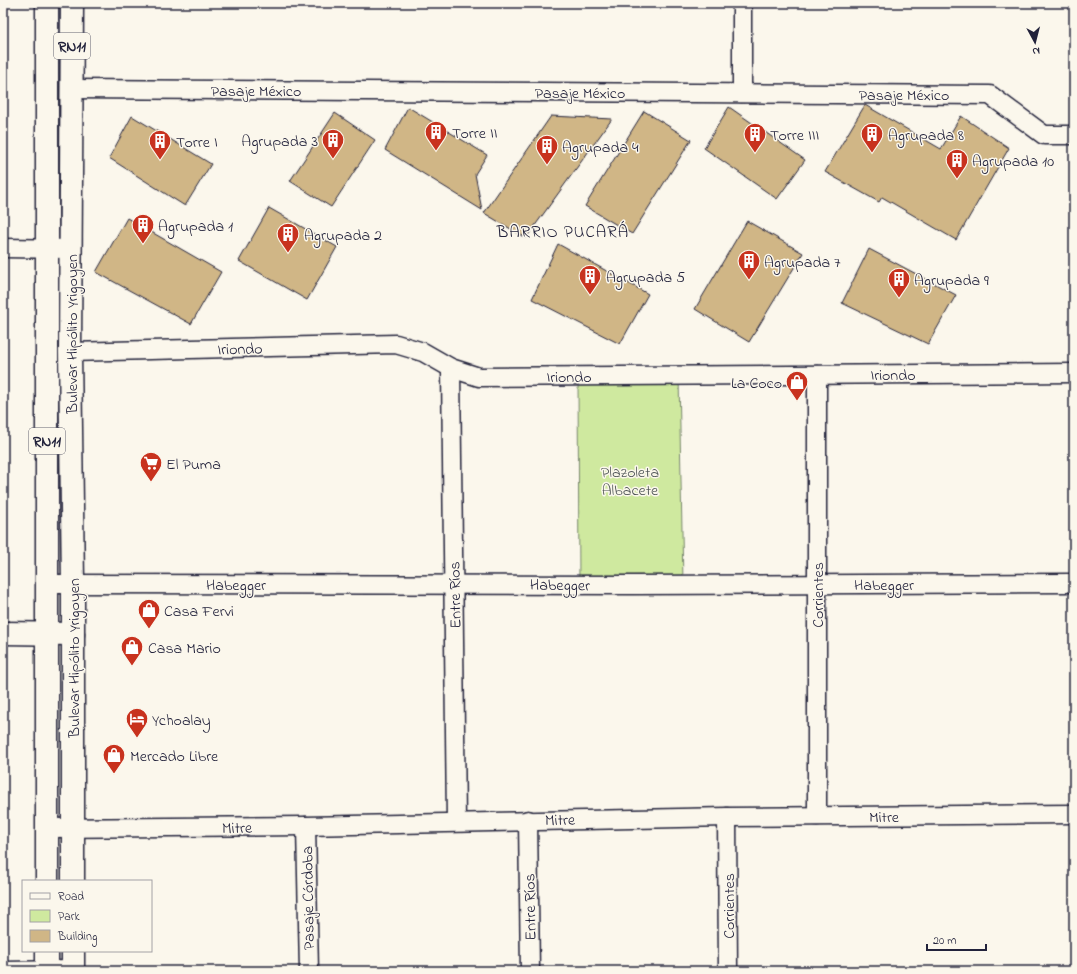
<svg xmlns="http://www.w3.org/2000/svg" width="1077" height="974" font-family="'Indie Flower',sans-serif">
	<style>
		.green { fill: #cfe99f; stroke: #78866d }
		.building { fill: #d0b686; stroke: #22223b }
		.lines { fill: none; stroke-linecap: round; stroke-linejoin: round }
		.street-casing { stroke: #22223b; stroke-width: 21 }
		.secondary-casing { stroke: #22223b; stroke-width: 25 }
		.highway-casing { stroke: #22223b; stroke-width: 25 }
		.street { stroke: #fbf7ec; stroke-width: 18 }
		.secondary { stroke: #fbf7ec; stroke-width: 22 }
		.highway { stroke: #fbf7ec; stroke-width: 22 }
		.labels { text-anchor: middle; stroke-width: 3; stroke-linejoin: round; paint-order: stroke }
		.shield { fill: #fbf7ec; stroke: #636270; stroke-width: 1 }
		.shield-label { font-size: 15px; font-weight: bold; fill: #22223b }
		.street-label { font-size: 16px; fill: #22223b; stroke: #fbf7ec }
		.poi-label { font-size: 16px; fill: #22223b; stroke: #fbf7ec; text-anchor: start }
		.park-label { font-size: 16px; fill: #4d5454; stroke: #fbf7ec }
		.neighbourhood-label { font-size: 17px; letter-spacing: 1px; fill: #22223b; stroke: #fbf7ec }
	</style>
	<rect width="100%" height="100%" fill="#fbf7ec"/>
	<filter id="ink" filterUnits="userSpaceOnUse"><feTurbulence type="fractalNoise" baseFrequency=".025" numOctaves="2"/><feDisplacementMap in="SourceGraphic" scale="8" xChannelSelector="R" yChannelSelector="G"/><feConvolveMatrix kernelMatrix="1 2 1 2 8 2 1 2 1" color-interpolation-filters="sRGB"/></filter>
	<g filter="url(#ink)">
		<path class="green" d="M679,377L683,583H579L578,378Z"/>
		<g class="building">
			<path d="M865,105L941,149L961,116L1009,148L956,240L882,197L879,202L825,172Z"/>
			<path d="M408,107L487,155L475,174L482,210L385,150Z"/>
			<path d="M729,107L805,160L777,199L704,148Z"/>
			<path d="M644,111L691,140L632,234L585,206Z"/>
			<path d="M335,113L375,140L331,207L290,181Z"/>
			<path d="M132,116L211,164L185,206L109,158Z"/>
			<path d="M551,116L612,119L526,238L484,213Z"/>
			<path d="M269,208L337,247L307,300L239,261Z"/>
			<path d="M127,218L221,272L191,324L96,272Z"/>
			<path d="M747,221L803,253L749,342L695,309Z"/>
			<path d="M558,244L648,294L620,344L532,299Z"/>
			<path d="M869,249L956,295L928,344L842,303Z"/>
		</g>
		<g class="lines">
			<g class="street-casing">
				<g id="street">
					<path d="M742,3V93"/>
					<path d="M72,89L990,95L1044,135H1074"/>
					<path d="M3,248L71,249"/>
					<path d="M70,352L396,344L423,352L451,368L479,377L1074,373"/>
					<path d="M451,368L456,822"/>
					<path d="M817,375V816"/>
					<path d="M47,584L633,585L1074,583"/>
					<path d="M727,817L728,971"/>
					<path d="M528,820L530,971"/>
					<path d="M306,826L309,971"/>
					<path d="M47,828L306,826L727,817L1074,814"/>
					<path d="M3,971L73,970"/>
				</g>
			</g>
			<g class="secondary-casing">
				<path id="secondary" d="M3,633L73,634"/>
			</g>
			<g class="highway-casing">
				<g id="highway">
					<path d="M47,3V881"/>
					<path d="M72,3L70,352L73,584V881"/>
					<path d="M47,951V971"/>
					<path d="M73,971V951"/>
				</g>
			</g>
			<use href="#street" class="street"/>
			<use href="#secondary" class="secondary"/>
			<use href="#highway" class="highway"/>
		</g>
	</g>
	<defs>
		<g id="building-pin" transform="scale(1.15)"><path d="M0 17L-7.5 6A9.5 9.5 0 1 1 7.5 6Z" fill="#c8321e" stroke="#fbf7ec"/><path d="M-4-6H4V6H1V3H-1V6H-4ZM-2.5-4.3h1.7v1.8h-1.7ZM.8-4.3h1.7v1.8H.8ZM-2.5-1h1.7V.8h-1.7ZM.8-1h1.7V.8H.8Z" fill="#fff"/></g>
		<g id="shop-pin" transform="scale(1.15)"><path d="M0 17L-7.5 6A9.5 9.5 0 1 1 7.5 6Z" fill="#c8321e" stroke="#fbf7ec"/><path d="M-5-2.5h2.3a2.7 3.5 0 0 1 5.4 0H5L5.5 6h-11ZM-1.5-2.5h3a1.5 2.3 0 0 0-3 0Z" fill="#fff"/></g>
		<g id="supermarket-pin" transform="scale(1.15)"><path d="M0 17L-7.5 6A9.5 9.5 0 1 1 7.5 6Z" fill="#c8321e" stroke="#fbf7ec"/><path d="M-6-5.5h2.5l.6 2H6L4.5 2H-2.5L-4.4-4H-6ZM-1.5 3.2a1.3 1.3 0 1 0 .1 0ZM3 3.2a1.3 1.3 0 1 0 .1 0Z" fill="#fff"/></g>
		<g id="hotel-pin" transform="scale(1.15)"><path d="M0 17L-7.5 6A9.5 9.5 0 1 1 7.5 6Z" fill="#c8321e" stroke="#fbf7ec"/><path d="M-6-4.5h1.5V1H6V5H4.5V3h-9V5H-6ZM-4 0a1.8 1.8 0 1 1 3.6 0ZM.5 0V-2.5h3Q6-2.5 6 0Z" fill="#fff"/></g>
	</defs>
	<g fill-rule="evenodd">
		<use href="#building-pin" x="436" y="132"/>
		<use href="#building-pin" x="755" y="134"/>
		<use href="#building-pin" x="872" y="134"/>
		<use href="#building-pin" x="333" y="140"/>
		<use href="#building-pin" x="160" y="141"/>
		<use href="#building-pin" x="547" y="146"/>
		<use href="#building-pin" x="957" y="160"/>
		<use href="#building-pin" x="143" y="225"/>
		<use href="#building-pin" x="288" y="234"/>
		<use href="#building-pin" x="749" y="261"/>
		<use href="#building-pin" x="590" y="276"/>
		<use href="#building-pin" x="899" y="279"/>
		<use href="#shop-pin" x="797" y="382"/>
		<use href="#supermarket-pin" x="151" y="463"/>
		<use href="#shop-pin" x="149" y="610"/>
		<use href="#shop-pin" x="132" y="647"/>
		<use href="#hotel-pin" x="137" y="719"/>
		<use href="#shop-pin" x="114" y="755"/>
	</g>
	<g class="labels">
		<g class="shield">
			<rect x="54" y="33" width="36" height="26" rx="3"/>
			<rect x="29" y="428" width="36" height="26" rx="3"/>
		</g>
		<g class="shield-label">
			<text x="72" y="51">RN11</text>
			<text x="47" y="446">RN11</text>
		</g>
		<g class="street-label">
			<text x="256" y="96">Pasaje México</text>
			<text x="580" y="98">Pasaje México</text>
			<text x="904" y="100">Pasaje México</text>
			<text transform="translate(71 334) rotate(-90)" y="6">Bulevar Hipólito Yrigoyen</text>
			<text transform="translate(240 348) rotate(-1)" y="6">Iriondo</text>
			<text x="893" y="380">Iriondo</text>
			<text x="569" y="382">Iriondo</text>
			<text x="236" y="590">Habegger</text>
			<text transform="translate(560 584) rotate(1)" y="6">Habegger</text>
			<text x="884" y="590">Habegger</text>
			<text transform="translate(454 595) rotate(-91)" y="6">Entre Ríos</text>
			<text transform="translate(817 595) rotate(-90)" y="6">Corrientes</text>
			<text transform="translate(73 658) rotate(-90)" y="6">Bulevar Hipólito Yrigoyen</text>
			<text x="884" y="822">Mitre</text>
			<text transform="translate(560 819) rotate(-1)" y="6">Mitre</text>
			<text transform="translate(237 827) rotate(-1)" y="6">Mitre</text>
			<text transform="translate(307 898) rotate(-91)" y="6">Pasaje Córdoba</text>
			<text transform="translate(728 906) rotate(-90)" y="6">Corrientes</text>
			<text transform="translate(529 907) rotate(-91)" y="6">Entre Ríos</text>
		</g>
		<g class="poi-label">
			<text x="452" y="138">Torre II</text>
			<text x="770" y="140">Torre III</text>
			<text x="888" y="140">Agrupada 8</text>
			<text x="318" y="146" text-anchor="end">Agrupada 3</text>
			<text x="176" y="147">Torre I</text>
			<text x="562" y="152">Agrupada 4</text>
			<text x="972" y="166">Agrupada 10</text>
			<text x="158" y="231">Agrupada 1</text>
			<text x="304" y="240">Agrupada 2</text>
			<text x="764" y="267">Agrupada 7</text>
			<text x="606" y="282">Agrupada 5</text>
			<text x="914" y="285">Agrupada 9</text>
			<text x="782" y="388" text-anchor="end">La Coco</text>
			<text x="166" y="469">El Puma</text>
			<text x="164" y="616">Casa Fervi</text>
			<text x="148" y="653">Casa Mario</text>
			<text x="152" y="725">Ychoalay</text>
			<text x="130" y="761">Mercado Libre</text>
		</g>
		<g class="park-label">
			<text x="630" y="477">Plazoleta<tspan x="630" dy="18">Albacete</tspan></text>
		</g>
		<g class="neighbourhood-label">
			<text x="563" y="237">BARRIO PUCARÁ</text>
		</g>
	</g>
	<rect width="1077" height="974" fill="none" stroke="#fbf7ec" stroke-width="16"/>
	<rect x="8" y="8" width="1061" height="958" fill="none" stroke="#22223b" stroke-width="1.5" filter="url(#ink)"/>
	<rect x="22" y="880" width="130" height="72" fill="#fbf7ec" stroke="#a4a2a5"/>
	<rect x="30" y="893" width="20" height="6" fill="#fbf7ec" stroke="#a4a2a5"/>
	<text x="58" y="900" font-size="12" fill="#22223b">Road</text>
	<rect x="30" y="910" width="20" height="12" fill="#cfe99f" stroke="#a4a2a5"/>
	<text x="58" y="920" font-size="12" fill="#22223b">Park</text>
	<rect x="30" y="930" width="20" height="12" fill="#d0b686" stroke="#a4a2a5"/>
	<text x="58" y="940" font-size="12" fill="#22223b">Building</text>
	<g transform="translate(1035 42) rotate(173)" stroke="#fbf7ec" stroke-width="3" paint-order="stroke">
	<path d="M0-3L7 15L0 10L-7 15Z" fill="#22223b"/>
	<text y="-6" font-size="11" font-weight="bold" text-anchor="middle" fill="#22223b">N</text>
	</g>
	<path d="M927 944v6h59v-6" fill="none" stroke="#22223b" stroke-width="2"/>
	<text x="933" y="944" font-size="12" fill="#22223b" stroke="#fbf7ec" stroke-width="3" paint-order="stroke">20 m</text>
</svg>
